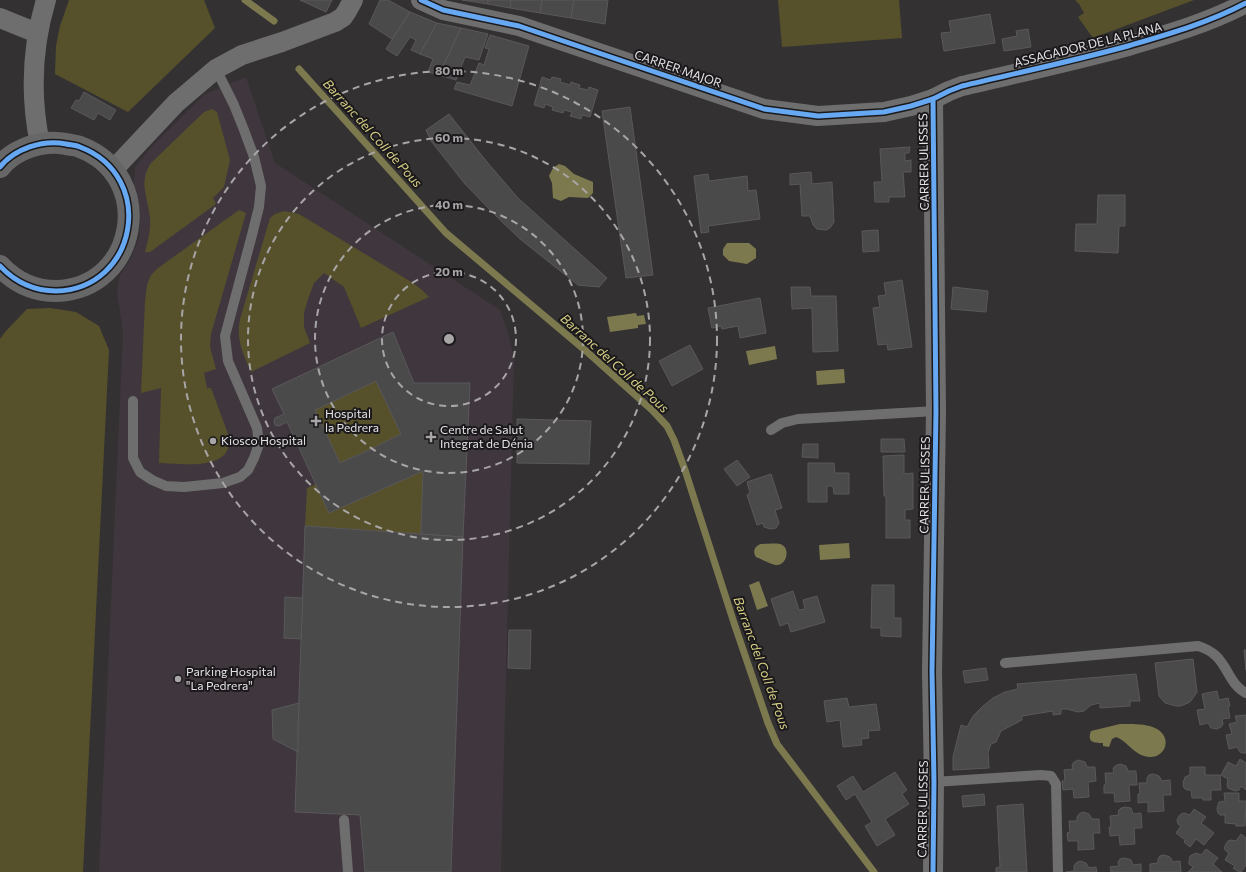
<svg xmlns="http://www.w3.org/2000/svg" width="1246" height="872" font-family="Commissioner,sans-serif">
	<style>
		.built { fill: #3f363e }
		.green { fill: #56512b }
		.water { fill: #7d794f }
		.lines { fill: none; stroke-linecap: round; stroke-linejoin: round }
		.stream { stroke: #7d794f; stroke-width: 7 }
		.building { fill: #4b4a4b; stroke: #5a585a; fill-rule: evenodd }
		.lane { stroke: #6f6e6e; stroke-width: 10 }
		.street { stroke: #6f6e6e; stroke-width: 20 }
		.secondary { stroke: #686768; stroke-width: 22 }
		.cycleway-casing { stroke: #1b191b; stroke-width: 8 }
		.cycleway { stroke: #66a8f1; stroke-width: 5 }
		.ring { fill: none; stroke: #a8a5a7; stroke-width: 2; stroke-dasharray: 7 5 }
		.poi-dot { fill: #a8a5a7; stroke: #1b191b; stroke-width: 1.5 }
		.labels { text-anchor: middle; stroke-width: 4; stroke-linejoin: round; paint-order: stroke }
		.street-label { font-size: 12px; fill: #e6e3e6; stroke: #1b191b }
		.poi-label { font-size: 12px; fill: #e6e3e6; stroke: #1b191b; text-anchor: start }
		.water-label { font-size: 13px; font-style: italic; fill: #d5ce84; stroke: #1b191b }
		.centre { fill: #a8a5a7; stroke: #1b191b; stroke-width: 2 }
		.ring-label { font-size: 12px; text-anchor: middle; font-weight: bold; fill: #a8a5a7; stroke: #1b191b; stroke-width: 4; stroke-linejoin: round; paint-order: stroke }
	</style>
	<rect width="100%" height="100%" fill="#343133"/>
	<path class="built" d="M246,77L275,163L500,310L509,336L514,359L501,872H99L123,332L117,292L120,275L131,258L139,238L140,222L139,205L134,184L135,167L154,144L205,94Z"/>
	<g class="green">
		<path d="M69,0H204L215,28L128,112L55,74L56,46L60,26Z"/>
		<path d="M778,0H899L902,38L782,47Z"/>
		<path d="M1075,0H1194L1093,38L1078,17L1084,13L1079,4Z"/>
		<path d="M212,109L217,112L230,160L224,187L213,198L216,204L150,252H145C148,241 151,229 150,218C148,197 138,182 151,163L204,112Z"/>
		<path d="M239,210L246,213L211,334L210,347L216,369L204,373L207,388H211L227,431C240,472 183,464 159,463L161,388L141,393L145,301L147,285L151,275L158,268Z"/>
		<path d="M284,211L299,214L413,283L422,290L429,297L361,328L344,287L324,273L314,283L308,299L304,313V327L310,343L251,372C243,353 236,341 240,319L270,218L275,214Z"/>
		<path d="M50,308L76,312L99,326L109,350L83,872H0V339L5,332L27,309Z"/>
		<path d="M376,381L401,434L369,450L340,463L315,410Z"/>
		<path d="M423,471L421,534L305,526L307,488L316,484Z"/>
	</g>
	<g class="water">
		<path d="M559,164L565,166L574,174L593,182V193L588,198L569,197L561,201L553,198L552,183L549,176L553,168Z"/>
		<path d="M727,243H749L756,249V258L747,264L729,261L723,255V249Z"/>
		<path d="M636,313L637,316L644,315L646,324L638,325V328L610,332L607,317Z"/>
		<path d="M775,346L777,359L749,365L746,351Z"/>
		<path d="M844,369L845,383L817,385L816,371Z"/>
		<path d="M849,543L850,558L820,560L819,545Z"/>
		<path d="M761,544C767,544 775,543 780,544C791,547 787,565 777,565C772,565 761,559 756,557C752,551 755,546 761,544Z"/>
		<path d="M759,581L768,606L757,610L749,585Z"/>
		<path d="M1120,724C1131,724 1146,723 1157,729C1174,739 1164,762 1144,756C1133,753 1127,741 1116,737L1112,739L1109,747L1103,746V743C1093,743 1087,742 1091,731Z"/>
	</g>
	<g class="lines">
		<g class="stream">
			<path d="M245,0L274,21"/>
			<path d="M299,69L446,233L586,351L653,411L667,426L674,440L685,470L734,623L768,723L777,744L874,872"/>
		</g>
	</g>
	<g class="building">
		<path d="M300,0H332L326,12Z"/>
		<path d="M380,0H388L410,12L392,39L369,24Z"/>
		<path d="M462,0H488V4Z"/>
		<path d="M488,0H511L510,8L488,4Z"/>
		<path d="M511,0H542L540,13L510,8Z"/>
		<path d="M542,0H574L571,18L540,13Z"/>
		<path d="M574,0H608L605,24L571,18Z"/>
		<path d="M410,12L437,23L420,54L411,50L416,40L410,37L397,56L386,49Z"/>
		<path d="M990,14L995,43L944,51L941,33L951,32L949,21Z"/>
		<path d="M437,23L461,28L439,75L428,72L433,59L420,54Z"/>
		<path d="M461,28L488,34L479,60L465,57L456,80L439,75Z"/>
		<path d="M1028,29L1031,47L1004,51L1002,39L1017,36L1016,31Z"/>
		<path d="M490,35L529,46L512,106L454,89L457,82L470,85L479,63L484,65L489,49L485,48Z"/>
		<path d="M542,77L551,80L552,77L561,79L560,82L570,85L571,82L580,85L579,88L588,90L589,87L598,90L590,117L582,115L581,119L570,116L572,112L564,110L563,113L552,110L553,107L545,104L544,108L534,105Z"/>
		<path d="M84,92L116,110L110,120L98,113L94,120L71,108L76,100L79,101Z"/>
		<path d="M630,107L653,275L626,278L602,111Z"/>
		<path d="M449,114L487,162L518,198L607,278L599,287L578,285L520,239L496,216L465,184L431,141L426,130Z"/>
		<path d="M910,147L909,153H905V161L911,160V172H903L905,197H889V202H875L874,182H882L880,149Z"/>
		<path d="M811,172L812,184L832,182L834,222L830,228L826,230L817,229L813,225L810,216H802L800,184L790,185V174Z"/>
		<path d="M708,174L709,181L747,176L748,191L756,190L760,219L708,226L709,232L701,233L694,176Z"/>
		<path d="M1098,195H1125V226H1119L1118,253L1075,251L1076,224H1097Z"/>
		<path d="M878,230L879,251L863,252L862,231Z"/>
		<path d="M902,280L912,347L888,350L887,344L878,345L873,308L880,307L878,296L886,295L884,283Z"/>
		<path d="M791,287H810L811,296H836L838,351L813,352L812,308L792,309Z"/>
		<path d="M953,287L988,291L986,312L951,309Z"/>
		<path d="M760,298L766,333L740,338L738,326L722,329L721,326L712,328L708,308Z"/>
		<path d="M393,332L414,383H470L463,537L421,534L423,471L329,513L287,422L279,426L275,425L274,422L275,418L284,414L272,389ZM376,381L401,434L369,450L340,463L315,410Z"/>
		<path d="M690,345L703,369L672,386L659,361Z"/>
		<path d="M517,419L591,421L589,464L517,463Z"/>
		<path d="M881,439H904L905,452H881Z"/>
		<path d="M803,444H818V458L802,457Z"/>
		<path d="M904,455V474L913,473V509L905,510V520H910V538H886V496H884L883,456Z"/>
		<path d="M737,460L750,477L737,486L724,469Z"/>
		<path d="M808,463H834L835,473H849V494H834L833,486H827V502H808Z"/>
		<path d="M771,474L782,508L775,510L779,523L776,528L770,529L764,527L763,523L757,525L747,495L750,493L747,482Z"/>
		<path d="M305,526L463,537L451,872H365L360,815L295,812Z"/>
		<path d="M872,585H894V618H901V637L881,636V628H871Z"/>
		<path d="M793,591L799,610L805,609L803,600L817,596L825,622L791,632L788,623L780,626L771,599Z"/>
		<path d="M285,597L303,598L301,639L284,638Z"/>
		<path d="M509,630H531L530,669L508,668Z"/>
		<path d="M1244,650H1246V670Z"/>
		<path d="M1193,659L1197,692L1193,698L1190,702L1181,706H1176L1165,703L1159,696L1155,663Z"/>
		<path d="M986,668L988,680L965,683L963,671Z"/>
		<path d="M1136,674L1140,701H1130V706L1100,708V703L1091,705L1084,711L1078,712L1067,709H1061V714L1053,715V711L1022,716V720L1001,731L996,742L991,744L988,752L989,768L953,770V757L961,725L967,727L973,716L983,706L993,698L1005,692L1018,689L1017,684Z"/>
		<path d="M1217,691L1219,700L1228,698L1230,706L1228,707L1230,718L1222,719L1223,724L1221,727L1217,729L1211,728L1208,723L1200,725L1197,710L1205,709L1202,694Z"/>
		<path d="M847,698L849,707L876,704L880,730L868,731L869,738L861,739L862,745L843,747L840,720L827,722L824,701Z"/>
		<path d="M299,703L298,728V752L273,739L272,710Z"/>
		<path d="M1246,715V753H1243L1240,752L1237,747L1229,749L1226,735L1232,734L1229,724L1237,722L1235,716Z"/>
		<path d="M1240,759L1246,763V790L1241,786L1239,790L1235,791L1228,788L1227,785L1228,779L1221,775L1228,762L1236,766Z"/>
		<path d="M1078,760L1085,762L1087,767H1095L1096,781L1088,782L1089,797L1074,798L1073,789L1063,790L1062,781H1065L1064,770L1073,769L1072,765L1074,762Z"/>
		<path d="M1120,764L1126,766L1128,771H1136L1137,785H1129L1130,801L1115,802L1114,793H1104V785L1106,784L1105,773H1114L1113,769L1115,766Z"/>
		<path d="M1190,767H1205V775H1220L1221,790H1211V800H1203V798H1192L1191,790H1187L1184,788L1183,783L1185,777L1190,775Z"/>
		<path d="M895,772L907,790L902,794L909,804L885,819L895,835L877,846L865,826L872,822L855,794L846,800L837,786L853,776L863,792Z"/>
		<path d="M1153,774L1159,776L1162,781L1170,780L1171,795H1163L1164,811L1148,812V802L1138,803V794H1140L1139,783H1147V778L1149,775Z"/>
		<path d="M1224,793H1239V801H1246L1245,826H1236V824L1225,823V815H1220L1218,813L1217,809L1218,805L1219,802L1225,801Z"/>
		<path d="M984,794L985,805L963,807L962,796Z"/>
		<path d="M1023,804L1027,872H996V868L1000,867L997,806Z"/>
		<path d="M1125,807L1131,808L1133,814L1141,813L1142,828H1134L1135,844L1120,845L1119,835L1110,836L1109,827H1111L1110,816L1119,815L1118,811L1121,808Z"/>
		<path d="M1194,809L1206,817L1201,823L1214,833L1204,845L1196,839L1190,847L1184,842L1185,840L1176,833L1181,826L1178,824L1177,820L1179,816L1181,814L1184,813L1190,815Z"/>
		<path d="M1083,812L1089,814L1092,819H1099L1100,833H1093L1094,849L1078,850V841H1068L1067,833L1070,832L1069,821H1077V817L1079,814Z"/>
		<path d="M1241,834L1246,838V865L1241,872H1239L1233,868L1235,866L1225,860L1229,853L1226,851L1224,848L1226,844L1228,841L1231,840L1236,841Z"/>
		<path d="M1206,849L1218,858L1213,864L1222,872H1188L1193,867L1189,864V861L1190,856L1196,853L1201,855Z"/>
		<path d="M1164,855L1170,857L1173,862L1180,861L1181,872H1150V864L1158,863V859L1160,856Z"/>
		<path d="M1125,858L1131,860L1133,865L1141,864V872H1111L1110,867L1119,866L1118,862L1120,859Z"/>
		<path d="M1080,861L1086,863L1089,868L1096,867L1097,872H1066L1074,871V866L1076,863Z"/>
	</g>
	<g class="lines">
		<g class="lane">
			<path d="M133,401V458L140,472L152,480L166,486L184,487L223,483L240,477L248,470L254,458L259,444L257,428L228,361L225,336L252,235L259,207L261,186L254,157L244,130L234,105L216,69"/>
			<path d="M771,430L782,423L798,419L936,411"/>
			<path d="M1005,663L1198,646C1229,655 1224,681 1246,693"/>
			<path d="M934,782L1041,775L1051,776L1056,784L1058,872"/>
			<path d="M344,820L348,872"/>
		</g>
		<g class="street">
			<path d="M421,0L443,10L519,26L764,109L818,116L884,112L911,106L933,99L949,91L962,86C1017,73 1073,61 1128,46C1169,34 1208,23 1246,3"/>
			<path d="M0,18L37,33"/>
			<path d="M40,144C30,96 32,47 46,0"/>
			<path d="M113,170L176,103L216,69L242,55L282,42L335,22L343,17L347,11L353,0"/>
			<path d="M933,872L934,782L932,672L936,411L933,99"/>
		</g>
		<path class="secondary" d="M0,167C14,149 43,139 66,144C70,145 76,145 80,147C157,176 138,289 56,291C34,291 15,282 0,266"/>
		<g class="cycleway-casing">
			<g id="cycleway">
				<path d="M421,0L443,10L519,26L764,109L818,116L884,112L911,106L933,99L949,91L962,86C1017,73 1073,61 1128,46C1169,34 1208,23 1246,3"/>
				<path d="M0,167C14,149 43,139 66,144C70,145 76,145 80,147C157,176 138,289 56,291C34,291 15,282 0,266"/>
				<path d="M933,872L934,782L932,672L936,411L933,99"/>
			</g>
		</g>
		<use href="#cycleway" class="cycleway"/>
	</g>
	<g class="ring">
		<circle cx="449" cy="339" r="67"/>
		<circle cx="449" cy="339" r="134"/>
		<circle cx="449" cy="339" r="201"/>
		<circle cx="449" cy="339" r="268"/>
	</g>
	<g class="poi-dot">
		<path d="M314 415h4v4h4v4h-4v4h-4v-4h-4v-4h4z"/>
		<path d="M429 431h4v4h4v4h-4v4h-4v-4h-4v-4h4z"/>
		<circle cx="213" cy="441" r="4"/>
		<circle cx="178" cy="679" r="4"/>
	</g>
	<g class="labels">
		<g class="street-label">
			<text transform="translate(1088 45) rotate(-14)" y="4">ASSAGADOR DE LA PLANA</text>
			<text transform="translate(678 69) rotate(19)" y="4">CARRER MAJOR</text>
			<text transform="translate(924 162) rotate(-91)" y="4">CARRER ULISSES</text>
			<text transform="translate(925 485) rotate(-89)" y="4">CARRER ULISSES</text>
			<text transform="translate(923 809) rotate(-89)" y="4">CARRER ULISSES</text>
		</g>
		<g class="poi-label">
			<text x="325" y="418">Hospital<tspan x="325" dy="14">la Pedrera</tspan></text>
			<text x="440" y="434">Centre de Salut<tspan x="440" dy="14">Integrat de Dénia</tspan></text>
			<text x="221" y="445">Kiosco Hospital</text>
			<text x="186" y="676">Parking Hospital<tspan x="186" dy="14">"La Pedrera"</tspan></text>
		</g>
		<g class="water-label">
			<text transform="translate(373 133) rotate(48)" y="5">Barranc del Coll de Pous</text>
			<text transform="translate(615 363) rotate(42)" y="5">Barranc del Coll de Pous</text>
			<text transform="translate(762 663) rotate(70)" y="5">Barranc del Coll de Pous</text>
		</g>
	</g>
	<circle cx="449" cy="339" r="6" class="centre"/>
	<g class="ring-label">
		<text x="449" y="75">80 m</text>
		<text x="449" y="142">60 m</text>
		<text x="449" y="209">40 m</text>
		<text x="449" y="276">20 m</text>
	</g>
</svg>
